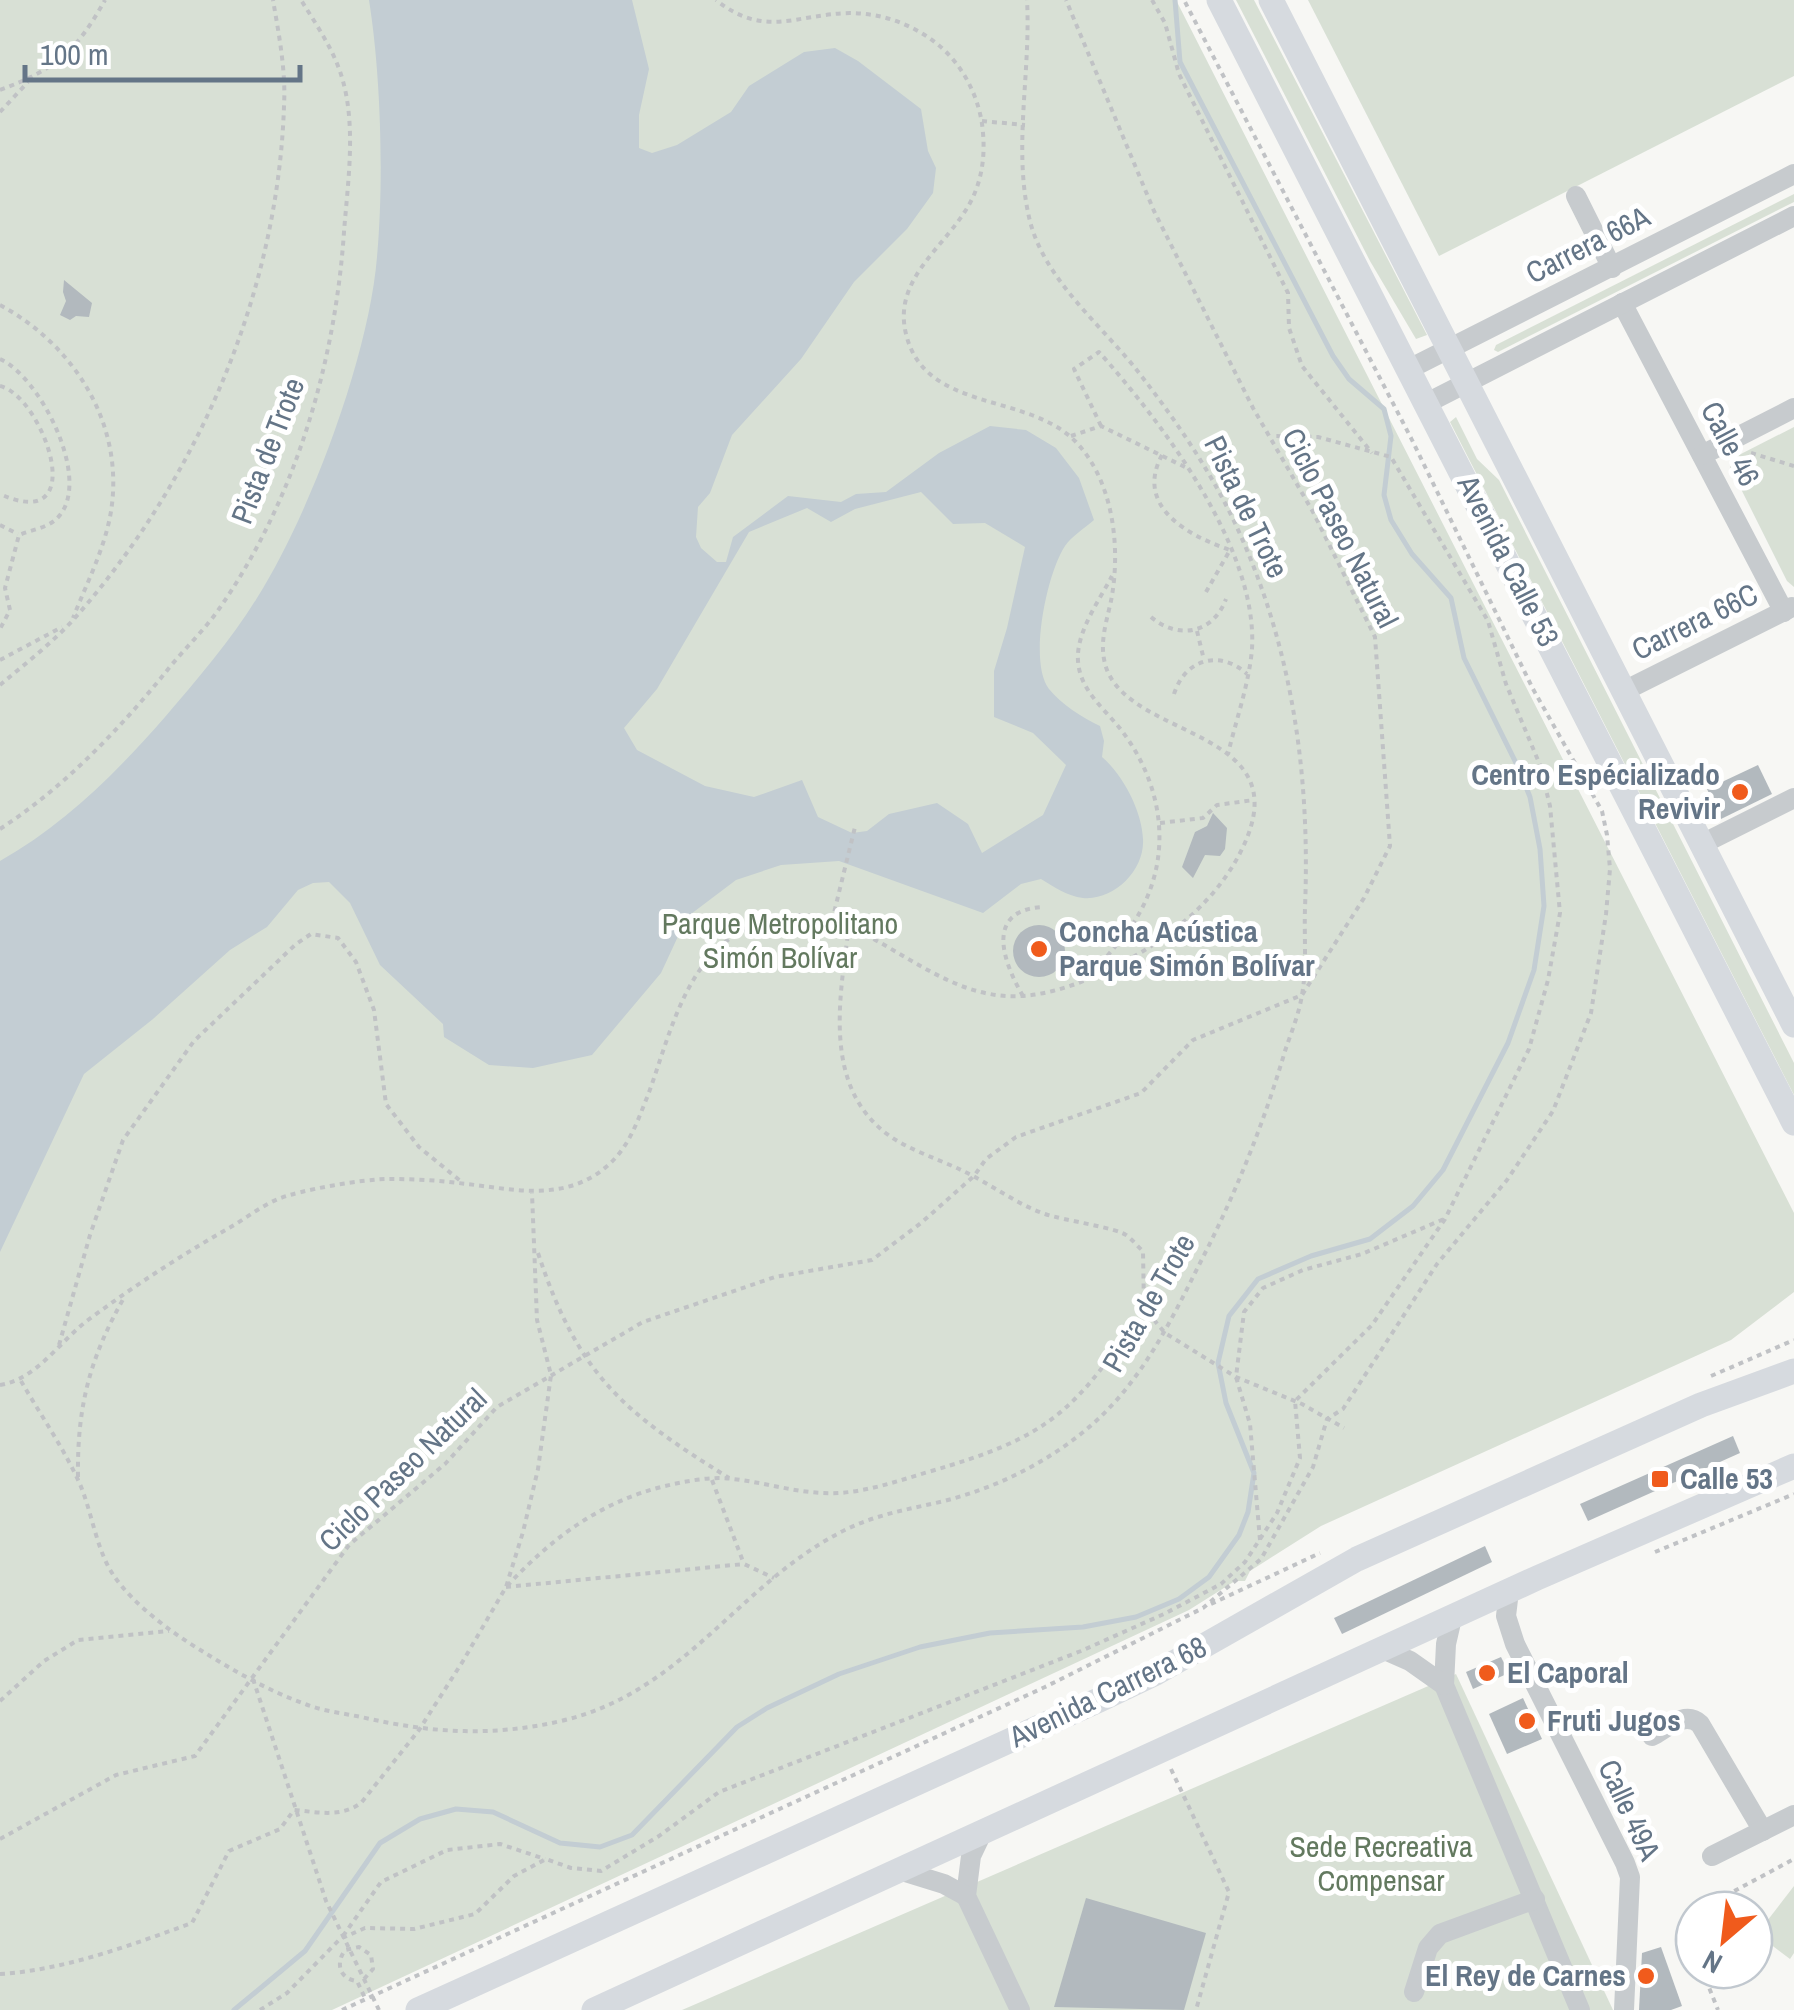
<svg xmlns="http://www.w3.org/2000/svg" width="1794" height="2010" font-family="'Archivo Narrow',sans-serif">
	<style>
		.green { fill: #d8e0d5 }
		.water { fill: #c3cdd3; fill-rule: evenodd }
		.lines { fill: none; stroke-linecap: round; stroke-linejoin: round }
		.stream { stroke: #c3cdd3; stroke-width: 5 }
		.building { fill: #b2b9be }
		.path { stroke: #c0c2c5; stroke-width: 4; stroke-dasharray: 5 5; stroke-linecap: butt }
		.minor { stroke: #c7cbce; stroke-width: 20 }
		.major { stroke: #d6dadf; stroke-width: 25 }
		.poi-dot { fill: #f05b1c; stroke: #fff; stroke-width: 4 }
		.labels { text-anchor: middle; stroke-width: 10; stroke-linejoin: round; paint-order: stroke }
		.street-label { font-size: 30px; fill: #647587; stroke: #fff }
		.poi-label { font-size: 30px; font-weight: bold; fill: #647587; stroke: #fff; text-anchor: start }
		.park-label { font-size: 30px; fill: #63795f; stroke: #fff }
	</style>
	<rect width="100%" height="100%" fill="#f7f7f4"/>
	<g class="green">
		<path d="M0,0H1176L1794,1213V1292L1731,1340L1321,1526L1250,1571L1245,1581H1235L1189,1610L332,2010H0Z"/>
		<path d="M1236,0H1254L1427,335L1416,339L1370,261Z"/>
		<path d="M1308,0H1794V76L1439,256Z"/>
		<path d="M1794,194V202L1498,352L1494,350L1496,345Z"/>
		<path d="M1456,417L1477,459L1499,480L1794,1063V1095L1450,422Z"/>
		<path d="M1794,427V587L1787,581L1730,467L1737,456Z"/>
		<path d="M1456,1674L1613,2010H682Z"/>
		<path d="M1794,1886V1953L1790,1959L1757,1934Z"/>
	</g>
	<path class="water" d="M369,0H632L649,69L639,115V148L652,153L677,145L731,112L749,86L804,52L835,48L858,61L921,109L928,151L936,168L933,193L907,229L854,282L801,359L732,435L710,493L698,507L696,537L701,548L717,562H726L733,537L788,496L841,502L856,494L886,492L939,453L990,426L1026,430L1056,448L1079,478L1094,520C1085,528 1072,536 1065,546C1047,573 1028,662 1049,689C1061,704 1083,718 1100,726L1104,741L1102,757C1123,775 1142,811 1143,839C1145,870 1114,901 1083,898C1067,896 1054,887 1041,879L1021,884L983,913L839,861L781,865L736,880L687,917L661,973L592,1055L533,1068L489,1065L444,1037L443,1024L380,965L350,903L329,882L313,883L298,890L267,927L230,950L153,1019L84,1074L0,1252V861C64,825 117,772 165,717C197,680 231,640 257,598C310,514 369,356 377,257C384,181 381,75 369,0ZM921,492L953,524L985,523L1025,547L1007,628L994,671V717L1033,733L1066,765L1043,815L982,853L968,824L937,803L889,814L867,831L852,833L818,817L802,780L754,797L705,786L637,750L624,728L657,689L749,532L807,508L831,522L855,509Z"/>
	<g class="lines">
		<path class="stream" d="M234,2010L305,1951L380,1843L420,1819L456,1809L493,1812L560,1843L600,1847L632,1835L737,1727L767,1708L839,1674L920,1647L990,1633L1083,1627L1136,1617L1179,1599L1209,1577L1239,1535L1248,1512L1254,1473L1226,1403L1218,1363L1229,1316L1258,1279L1311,1256L1370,1239L1413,1206L1443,1170L1508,1043L1534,970L1544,906L1540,849L1530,797L1518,767L1464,658L1451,598L1412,554L1391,520L1384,495L1391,436L1384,409L1349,379L1333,356L1180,62L1175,0"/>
	</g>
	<g class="building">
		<path d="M64,280L92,303L89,317L76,316L70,320L60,315L66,301L63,292Z"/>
		<path d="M1758,765L1772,794L1721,819L1707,789Z"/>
		<path d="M1213,813L1227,828L1225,849L1220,856L1205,855L1193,878L1182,867L1195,832L1207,826Z"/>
		<circle cx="1039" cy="951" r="26"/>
		<path d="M1733,1436L1740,1453L1588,1521L1580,1504Z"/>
		<path d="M1485,1546L1492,1562L1342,1634L1334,1618Z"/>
		<path d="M1501,1657L1509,1673L1473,1689L1466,1672Z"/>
		<path d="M1523,1698L1542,1739L1507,1754L1489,1714Z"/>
		<path d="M1086,1898L1206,1933L1184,2010L1054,2007Z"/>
		<path d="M1661,1947L1682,2006L1671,2010H1639L1642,1953Z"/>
	</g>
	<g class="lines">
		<g class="path">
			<path d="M1152,0L1165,23L1179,74L1288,293L1289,328L1302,366L1372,453"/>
			<path d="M0,90C56,69 76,52 105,0"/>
			<path d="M0,112L28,82"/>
			<path d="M982,121L1025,125"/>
			<path d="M0,305C76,346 127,428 110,517C103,552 86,585 73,618"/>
			<path d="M0,359C39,376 91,476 60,515C50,528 33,529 19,535L5,588L10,610L0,629"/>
			<path d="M0,386C43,396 93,536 0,494"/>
			<path d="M1101,426L1074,369L1099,352C1162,423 1258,548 1252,649C1249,684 1236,720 1228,754"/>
			<path d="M1071,436L1101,426L1189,469"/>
			<path d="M1751,453L1794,466"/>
			<path d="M1162,455C1134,507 1189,536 1230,550L1206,592"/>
			<path d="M0,525L18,534"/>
			<path d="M1151,617C1178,640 1213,634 1226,599"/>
			<path d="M1197,631L1204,660"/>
			<path d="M0,660L62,627"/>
			<path d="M0,685C25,664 52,643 74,619C197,480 278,293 284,106C286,71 279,35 273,0"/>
			<path d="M1174,694C1185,659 1220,649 1247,674"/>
			<path d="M1160,823L1203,818L1217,805L1254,800"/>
			<path d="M0,829C63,788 118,731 165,673C182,651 203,632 219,609C295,500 335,364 344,232C348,179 358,117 338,66C329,43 314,21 301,0"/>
			<path d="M832,921L855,827"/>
			<path d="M849,926C840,996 822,1085 887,1134C908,1150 939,1159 963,1171C991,1184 1016,1204 1045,1214C1062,1220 1117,1228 1126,1235C1132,1239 1137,1246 1143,1251L1144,1308L1165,1333L1236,1377L1302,1404L1344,1428"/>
			<path d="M1088,979C1105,957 1127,936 1140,912C1173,852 1162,784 1122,731C1105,709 1080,691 1078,661C1076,632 1099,601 1112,576"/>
			<path d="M1023,996C1003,962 984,910 1043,907"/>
			<path d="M538,1253C578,1375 623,1412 729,1478"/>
			<path d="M59,1345L90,1235L123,1140L194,1041L296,944L311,934L338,938L356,962L374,1010L386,1104L419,1147L463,1183"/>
			<path d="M1711,1376L1794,1340"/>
			<path d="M21,1381C40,1414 63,1447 79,1482C92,1511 96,1550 114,1576C134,1605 172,1633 202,1651C234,1671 269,1691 305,1704C322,1711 342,1713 361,1717C431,1733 491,1737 561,1721C686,1692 740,1581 847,1529C878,1514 910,1509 944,1501C999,1487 1053,1460 1096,1421C1143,1378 1171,1321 1199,1265C1235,1195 1263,1126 1285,1051C1291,1033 1299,1014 1302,995C1307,967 1304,936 1305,908C1310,781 1294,658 1243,541C1216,478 1178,423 1136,369C1099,323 1042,277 1029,217C1013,147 1031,71 1027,0"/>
			<path d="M0,1385C37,1379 59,1342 88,1320C134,1286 180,1256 229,1228C245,1219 261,1206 278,1199C300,1190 363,1179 388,1179C411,1179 435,1180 458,1183C509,1188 562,1204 606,1167C629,1148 637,1122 648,1095C668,1041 682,972 732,937C830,869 900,978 990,994C1035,1003 1085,983 1124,962C1173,936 1219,898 1243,847C1299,729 1135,740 1107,670C1098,646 1106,624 1111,601C1121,549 1114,482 1076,442C1028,392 925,413 906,334C892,277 948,246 971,201C982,180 985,156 983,133C981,105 969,77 950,56C925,29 887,13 850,13C796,14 765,39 716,0"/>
			<path d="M78,1477C77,1406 90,1357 125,1296"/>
			<path d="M712,1480L744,1564"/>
			<path d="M1260,1540L1250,1424L1236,1377L1244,1312L1263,1288L1303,1270L1362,1254L1444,1219"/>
			<path d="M1655,1552L1794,1494"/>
			<path d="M507,1586C553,1537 600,1502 665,1486C687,1481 711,1476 733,1479C769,1483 802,1495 839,1493C869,1491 898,1481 928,1472C1050,1437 1075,1412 1144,1308"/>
			<path d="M506,1587L744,1564L774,1578"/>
			<path d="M1211,1604L1320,1553"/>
			<path d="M253,1679L326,1901L379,2010"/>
			<path d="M0,1701L44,1661L78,1640L169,1631"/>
			<path d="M1171,1769L1229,1892L1196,2010"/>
			<path d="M0,1839L116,1775L195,1756L349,1545L445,1464L497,1407L643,1322L775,1277L872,1260L921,1223L974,1176L986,1159L1016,1137L1141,1093L1193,1040L1302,995L1364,898L1390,846L1375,637L1313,512L1253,408L1154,211L1066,0"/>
			<path d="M1699,1910L1794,1859"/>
			<path d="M1694,1916L1687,1928L1694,1951"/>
			<path d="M343,1936L381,1882L447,1850L500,1844L545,1859"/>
			<path d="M1702,1970L1718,2010"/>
			<path d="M0,1974C65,1970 131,1945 192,1923L229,1851L280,1829L294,1810C318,1812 340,1818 361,1803L419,1730L463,1661L506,1587L523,1532L538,1469L551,1375L537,1320L532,1193"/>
			<path d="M364,1979L373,1969L371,1955L359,1947L345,1950C335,1964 340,1979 357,1981L365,1998"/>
			<path d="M260,2010L287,1993L340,1939L365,1928L414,1929L475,1914L514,1876L546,1859L571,1868L601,1871L659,1836L719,1792L1081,1651L1164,1614L1221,1584L1245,1562L1277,1513L1300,1458L1295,1401L1372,1325L1445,1219L1529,1049L1548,980L1560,913L1550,806L1540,765L1506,684L1488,621L1391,457L1318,437L1272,436"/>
			<path d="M342,2010L1045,1687L1203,1608L1261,1559L1313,1467L1327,1419L1343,1409L1437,1264L1507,1180L1553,1111L1591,1013L1606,914L1610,869L1607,835L1602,811L1533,689L1411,438L1184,0"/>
		</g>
		<g class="minor">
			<path d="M1576,196L1612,268"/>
			<path d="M1622,303L1784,612"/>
			<path d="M1409,369L1794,174"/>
			<path d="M1427,403L1794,216"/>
			<path d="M1702,455L1794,408"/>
			<path d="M1624,691L1792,607"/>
			<path d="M1702,844L1794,798"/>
			<path d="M1509,1591L1506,1616L1515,1644L1625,1863L1630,1877L1624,2010"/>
			<path d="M1452,1618L1446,1644L1444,1685L1580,2010"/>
			<path d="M1385,1650L1410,1661L1444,1685"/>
			<path d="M1652,1736C1667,1728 1685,1710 1700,1724L1763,1831"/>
			<path d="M981,1835L971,1856L966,1896L1020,2010"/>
			<path d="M1712,1856L1794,1815"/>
			<path d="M902,1871L944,1884L966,1896"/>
			<path d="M1414,1992L1428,1948L1440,1934L1535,1899"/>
		</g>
		<g class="major">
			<path d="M1219,0L1794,1123"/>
			<path d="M1271,0L1794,1025"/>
			<path d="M418,2010L1099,1700L1156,1673L1357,1559L1701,1405L1794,1371"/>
			<path d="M594,2010L1537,1578L1794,1466"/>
		</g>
	</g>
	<g class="poi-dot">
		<circle cx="1740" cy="792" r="10"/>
		<circle cx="1039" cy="949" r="10"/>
		<rect x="1650" y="1469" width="20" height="20" rx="5"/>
		<circle cx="1487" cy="1673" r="10"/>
		<circle cx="1527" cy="1721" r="10"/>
		<circle cx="1646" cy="1976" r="10"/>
	</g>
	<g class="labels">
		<g class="street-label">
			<text transform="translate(1588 245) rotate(-27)" y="10">Carrera 66A</text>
			<text transform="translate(1730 444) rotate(62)" y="10">Calle 46</text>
			<text transform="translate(268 451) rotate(-69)" y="10">Pista de Trote</text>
			<text transform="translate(1246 507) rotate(64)" y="10">Pista de Trote</text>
			<text transform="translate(1340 528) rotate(63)" y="10">Ciclo Paseo Natural</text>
			<text transform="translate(1508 561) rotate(63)" y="10">Avenida Calle 53</text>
			<text transform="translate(1695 622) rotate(-26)" y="10">Carrera 66C</text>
			<text transform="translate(1149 1303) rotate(-60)" y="10">Pista de Trote</text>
			<text transform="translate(403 1470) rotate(-44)" y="10">Ciclo Paseo Natural</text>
			<text transform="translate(1108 1692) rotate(-26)" y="10">Avenida Carrera 68</text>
			<text transform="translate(1629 1810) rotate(65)" y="10">Calle 49A</text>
		</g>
		<g class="poi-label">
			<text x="1720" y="785" text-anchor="end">Centro Espécializado<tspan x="1720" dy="34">Revivir</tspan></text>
			<text x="1059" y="942">Concha Acústica<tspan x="1059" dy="34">Parque Simón Bolívar</tspan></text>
			<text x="1680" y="1489">Calle 53</text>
			<text x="1507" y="1683">El Caporal</text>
			<text x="1547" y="1731">Fruti Jugos</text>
			<text x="1626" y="1986" text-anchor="end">El Rey de Carnes</text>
		</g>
		<g class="park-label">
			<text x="780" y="934">Parque Metropolitano<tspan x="780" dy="34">Simón Bolívar</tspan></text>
			<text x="1381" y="1857">Sede Recreativa<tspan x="1381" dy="34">Compensar</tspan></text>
		</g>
	</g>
	<g transform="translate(1724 1940) rotate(208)"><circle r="48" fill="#ffffff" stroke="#c1c8cf" stroke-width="2.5"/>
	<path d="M0-8L18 38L0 25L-18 38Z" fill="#f05b1c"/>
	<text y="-15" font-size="28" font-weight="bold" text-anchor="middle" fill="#647587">N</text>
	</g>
	<path d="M25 65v15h275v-15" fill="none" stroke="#647587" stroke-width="5"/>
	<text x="40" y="65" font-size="30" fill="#647587" stroke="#ffffff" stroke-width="8" paint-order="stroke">100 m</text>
</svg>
